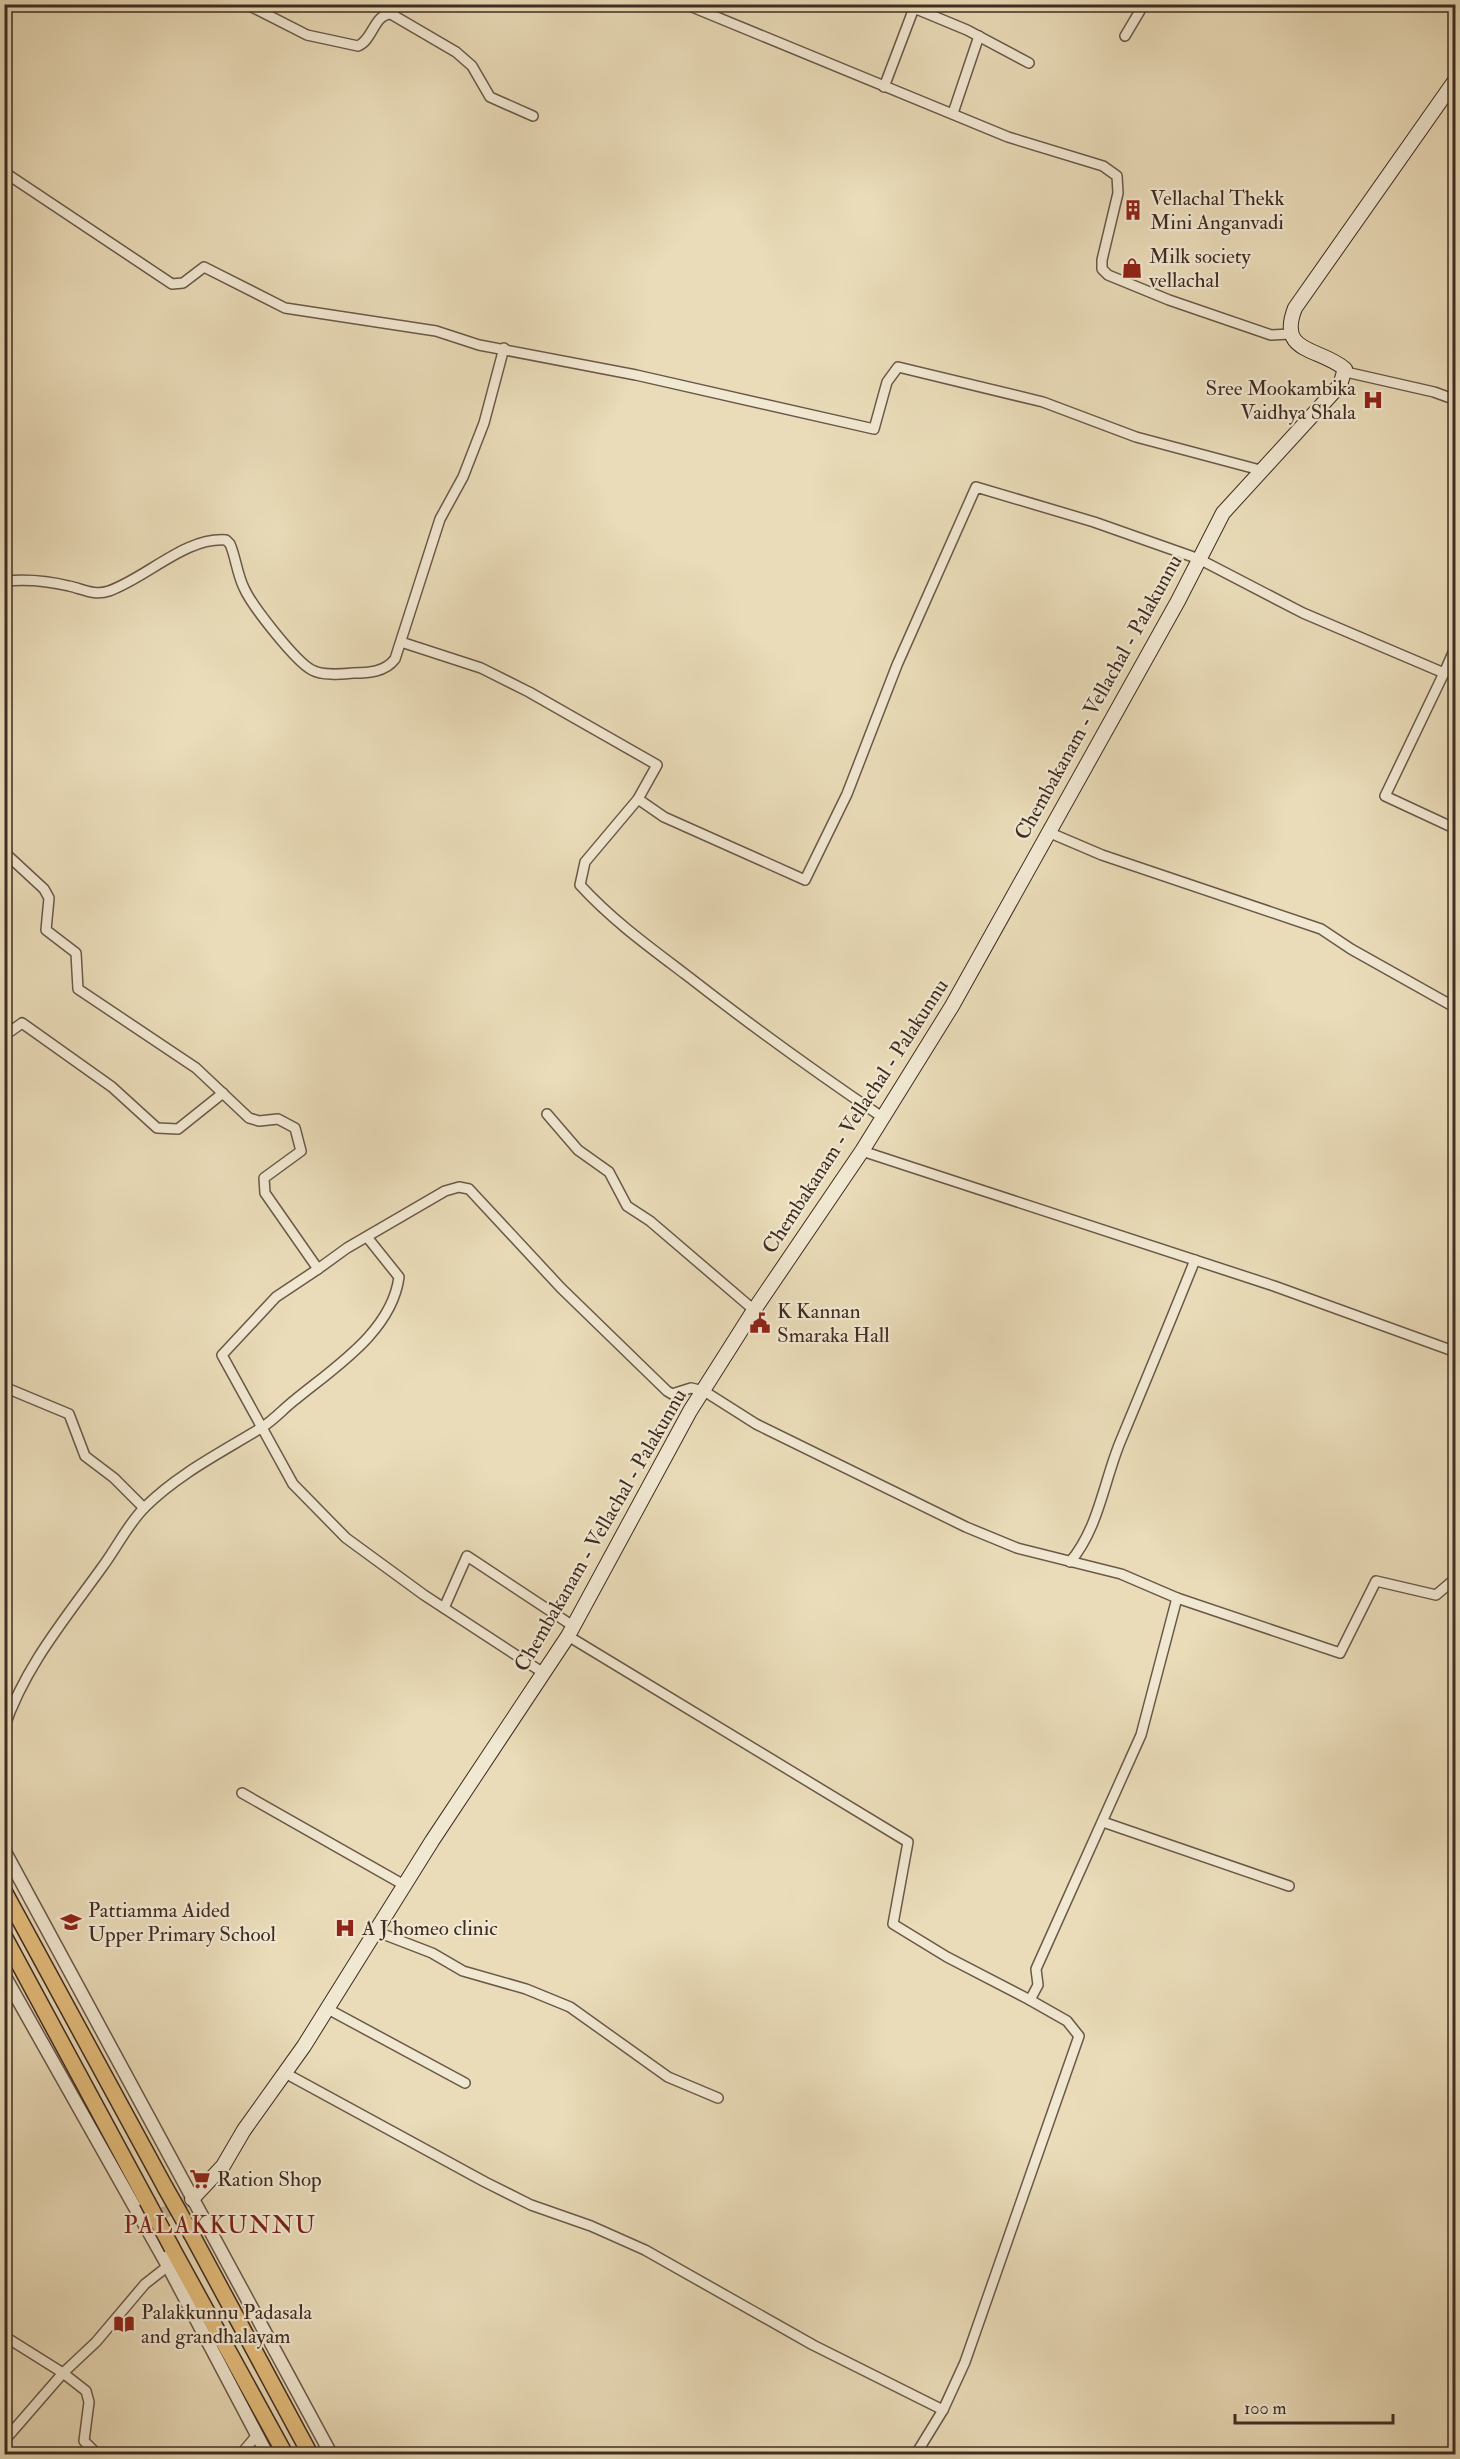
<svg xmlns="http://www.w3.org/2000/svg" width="1460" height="2459" font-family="'IM FELL Double Pica',serif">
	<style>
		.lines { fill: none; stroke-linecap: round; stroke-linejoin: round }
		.tertiary-tunnel { stroke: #c8b99b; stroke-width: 12; stroke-dasharray: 12 6; stroke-linecap: butt }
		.minor-casing { stroke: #6a5848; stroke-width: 12 }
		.tertiary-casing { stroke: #6a5848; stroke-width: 15 }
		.secondary-casing { stroke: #3f2c22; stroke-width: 16 }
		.trunk-casing { stroke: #3f2c22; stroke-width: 18 }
		.minor { stroke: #f1e8d2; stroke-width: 9 }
		.tertiary { stroke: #f1e8d2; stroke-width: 12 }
		.secondary { stroke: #f1e8d2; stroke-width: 14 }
		.trunk { stroke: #e5be7c; stroke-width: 15 }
		.trunk-bridge-casing { stroke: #3f2c22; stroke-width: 18; stroke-linecap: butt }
		.trunk-bridge { stroke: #e5be7c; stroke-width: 15 }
		.labels { text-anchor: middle; stroke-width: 4.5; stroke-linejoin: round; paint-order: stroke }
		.poi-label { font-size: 21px; fill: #3f2c22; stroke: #f1e8d2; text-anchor: start }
		.street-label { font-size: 21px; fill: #3f2c22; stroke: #f1e8d2 }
		.quarter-label { font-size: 24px; letter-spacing: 1.5px; fill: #7a1f14; stroke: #f1e8d2 }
	</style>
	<rect width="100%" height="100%" fill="#eadcb9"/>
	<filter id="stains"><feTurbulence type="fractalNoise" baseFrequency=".00333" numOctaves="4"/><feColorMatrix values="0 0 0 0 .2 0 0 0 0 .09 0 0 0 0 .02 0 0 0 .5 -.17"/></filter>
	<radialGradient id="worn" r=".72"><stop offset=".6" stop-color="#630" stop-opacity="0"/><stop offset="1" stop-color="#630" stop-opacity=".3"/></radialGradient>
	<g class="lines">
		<path class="tertiary-tunnel" d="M147,2221L192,2199"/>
		<g class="minor-casing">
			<g id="minor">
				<path d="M246,4L307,35L358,46C373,40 374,14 391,14L456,52L472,66L490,97L533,116"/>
				<path d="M685,4L1008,137L1103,166L1117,176L1118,193L1102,260V269L1108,275L1169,300L1271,335L1290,334"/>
				<path d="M1125,36L1144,4"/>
				<path d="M884,87L914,8L967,30L1029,63"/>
				<path d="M953,113L979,36"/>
				<path d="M4,172L172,284L183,283L204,267L285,308L436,331L479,345L636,375L874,429L887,382L898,367L1043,402L1136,437L1260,470"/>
				<path d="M1346,372L1434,392L1456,400"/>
				<path d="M4,581C25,579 49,581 69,586C83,589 94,596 109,591C148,577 185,537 226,540L230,544C236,558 237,574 244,588C252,606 296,662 312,670C323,676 341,674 353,673C369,673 385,672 395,659L440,519L463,477L484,423L504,348"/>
				<path d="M401,642L481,668L529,692L657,765L638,799L664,817L805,880L847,794L897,665L976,487L1094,522L1199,559L1303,613L1444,673L1456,646"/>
				<path d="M1444,673L1385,796L1456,829"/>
				<path d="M638,799L585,862L580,885C611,919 648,946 685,974C749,1024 814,1071 882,1117"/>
				<path d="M1048,832L1102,855L1321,929L1351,949L1449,1004"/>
				<path d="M4,852L44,889L49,898L46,930L76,953L78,989L196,1068L249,1118L259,1121L278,1119L295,1128L301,1151L264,1178L265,1193L318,1269L276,1297L222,1355L293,1484L346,1538L424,1595L545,1674"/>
				<path d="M4,1028L11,1031L22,1023L112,1087L157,1128L178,1129L223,1093"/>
				<path d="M547,1114L578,1150L609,1172L627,1206L650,1221L754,1310"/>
				<path d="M862,1151L1274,1286L1456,1352"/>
				<path d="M318,1269L347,1248L445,1191L459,1187L469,1189L561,1288L667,1391L672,1394L691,1388L704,1391L756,1424L966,1527L1017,1548L1121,1574L1177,1598L1141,1735L1036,1969L1038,1985L1030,2000L1067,2021L1079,2036L965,2362L943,2410L916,2454"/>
				<path d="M4,1387L69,1414L85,1456L114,1478L144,1508"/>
				<path d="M1070,1562C1099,1528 1104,1480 1121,1440C1146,1380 1171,1320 1195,1260"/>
				<path d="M1177,1598L1340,1653L1376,1581L1436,1595L1456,1578"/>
				<path d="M444,1608L467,1556L573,1626"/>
				<path d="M568,1636L908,1842L893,1924L947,1957L1030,2000"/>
				<path d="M4,1728C25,1666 65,1619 103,1566C117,1547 128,1524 145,1507C178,1474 222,1452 261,1428C274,1420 284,1408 296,1399C335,1367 392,1331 399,1277L367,1237"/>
				<path d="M242,1793L404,1885"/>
				<path d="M1103,1822L1289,1886"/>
				<path d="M375,1931L432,1953L463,1971L526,1989L570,2007L668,2077L718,2098"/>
				<path d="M326,2008L465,2083"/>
				<path d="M285,2073L485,2182L531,2205L591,2226L645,2250L813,2345L943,2410"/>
				<path d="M4,2336L63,2373L96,2342L145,2284L168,2266"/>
				<path d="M4,2441L63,2373L86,2391L89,2402L84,2441L97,2454"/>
				<path d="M241,2454L257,2435"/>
			</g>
		</g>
		<g class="tertiary-casing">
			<g id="tertiary">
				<path d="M4,1850L331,2454"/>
				<path d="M4,1975L168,2266L267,2454"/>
			</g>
		</g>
		<g class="secondary-casing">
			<path id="secondary" d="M192,2199L223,2166L244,2130L304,2046L432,1841L568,1636L690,1411L754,1310L862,1151L952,1006L1178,601L1223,513L1340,385L1345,369C1319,347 1277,354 1295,308L1456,79"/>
		</g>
		<g class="trunk-casing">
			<g id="trunk">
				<path d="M4,1891L165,2187"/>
				<path d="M4,1936L147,2201"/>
				<path d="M192,2235L310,2454"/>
				<path d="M172,2248L285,2454"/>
			</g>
		</g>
		<use href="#minor" class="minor"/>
		<use href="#tertiary" class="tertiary"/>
		<use href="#secondary" class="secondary"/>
		<use href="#trunk" class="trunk"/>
		<g class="trunk-bridge-casing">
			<g id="trunk-bridge">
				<path d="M165,2187L192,2235"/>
				<path d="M147,2201L172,2248"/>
			</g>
		</g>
		<use href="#trunk-bridge" class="trunk-bridge"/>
	</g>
	<defs>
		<g id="building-bare" transform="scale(1.62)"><path d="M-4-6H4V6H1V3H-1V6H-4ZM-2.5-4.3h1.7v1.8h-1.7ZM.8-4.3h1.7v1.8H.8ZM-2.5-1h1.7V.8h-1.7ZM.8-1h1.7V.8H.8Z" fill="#8f2418" stroke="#f1e8d2" stroke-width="2.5" paint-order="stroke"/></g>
		<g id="shop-bare" transform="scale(1.62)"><path d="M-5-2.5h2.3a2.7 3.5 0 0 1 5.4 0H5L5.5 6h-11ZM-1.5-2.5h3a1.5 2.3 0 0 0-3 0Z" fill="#8f2418" stroke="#f1e8d2" stroke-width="2.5" paint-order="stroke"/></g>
		<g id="hospital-bare" transform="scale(1.62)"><path d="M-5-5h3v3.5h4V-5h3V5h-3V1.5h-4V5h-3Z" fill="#8f2418" stroke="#f1e8d2" stroke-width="2.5" paint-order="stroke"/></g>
		<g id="civic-bare" transform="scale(1.62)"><path d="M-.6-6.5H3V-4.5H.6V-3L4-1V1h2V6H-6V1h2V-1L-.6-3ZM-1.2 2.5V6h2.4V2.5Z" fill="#8f2418" stroke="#f1e8d2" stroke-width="2.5" paint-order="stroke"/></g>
		<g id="school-bare" transform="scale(1.62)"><path d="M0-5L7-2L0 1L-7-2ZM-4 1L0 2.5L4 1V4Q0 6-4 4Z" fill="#8f2418" stroke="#f1e8d2" stroke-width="2.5" paint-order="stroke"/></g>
		<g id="supermarket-bare" transform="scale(1.62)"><path d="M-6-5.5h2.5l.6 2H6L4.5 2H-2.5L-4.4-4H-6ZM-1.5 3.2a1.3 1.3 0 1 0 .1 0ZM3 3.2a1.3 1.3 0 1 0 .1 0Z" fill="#8f2418" stroke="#f1e8d2" stroke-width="2.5" paint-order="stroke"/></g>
		<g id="library-bare" transform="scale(1.62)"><path d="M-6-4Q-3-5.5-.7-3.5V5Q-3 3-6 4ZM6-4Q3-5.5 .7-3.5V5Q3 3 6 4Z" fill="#8f2418" stroke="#f1e8d2" stroke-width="2.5" paint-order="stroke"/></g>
	</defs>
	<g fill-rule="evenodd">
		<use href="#building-bare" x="1133" y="210"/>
		<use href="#shop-bare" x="1132" y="268"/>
		<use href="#hospital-bare" x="1373" y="400"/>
		<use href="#civic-bare" x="760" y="1323"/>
		<use href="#school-bare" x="71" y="1922"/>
		<use href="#hospital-bare" x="345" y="1928"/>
		<use href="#supermarket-bare" x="200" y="2179"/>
		<use href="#library-bare" x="124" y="2324"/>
	</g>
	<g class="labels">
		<g class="poi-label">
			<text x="1150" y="205">Vellachal Thekk<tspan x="1150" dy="24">Mini Anganvadi</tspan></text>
			<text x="1149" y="263">Milk society<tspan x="1149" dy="24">vellachal</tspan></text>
			<text x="1356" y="395" text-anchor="end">Sree Mookambika<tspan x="1356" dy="24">Vaidhya Shala</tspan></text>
			<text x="777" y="1318">K Kannan<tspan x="777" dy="24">Smaraka Hall</tspan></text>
			<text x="88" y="1917">Pattiamma Aided<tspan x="88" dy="24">Upper Primary School</tspan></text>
			<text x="362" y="1935">A J homeo clinic</text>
			<text x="217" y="2186">Ration Shop</text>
			<text x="141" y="2319">Palakkunnu Padasala<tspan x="141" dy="24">and grandhalayam</tspan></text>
		</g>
		<g class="street-label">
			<text transform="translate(1098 697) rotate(-61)" y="7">Chembakanam - Vellachal - Palakunnu</text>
			<text transform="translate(855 1116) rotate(-57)" y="7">Chembakanam - Vellachal - Palakunnu</text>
			<text transform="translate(600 1530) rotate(-60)" y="7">Chembakanam - Vellachal - Palakunnu</text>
		</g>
		<g class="quarter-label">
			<text x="220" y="2233">PALAKKUNNU</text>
		</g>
	</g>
	<rect width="1460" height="2459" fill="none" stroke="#eadcb9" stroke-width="24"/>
	<rect x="6" y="6" width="1448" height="2447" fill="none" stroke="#3f2c22" stroke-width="3"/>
	<rect x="12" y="12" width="1436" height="2435" fill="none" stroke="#3f2c22" stroke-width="1.5"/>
	<path d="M1235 2414v9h158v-9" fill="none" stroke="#3f2c22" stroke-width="3"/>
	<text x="1244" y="2414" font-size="18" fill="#3f2c22" stroke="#f1e8d2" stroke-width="4.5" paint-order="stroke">100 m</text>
	<rect width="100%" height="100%" filter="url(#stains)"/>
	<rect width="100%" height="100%" fill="url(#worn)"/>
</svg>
